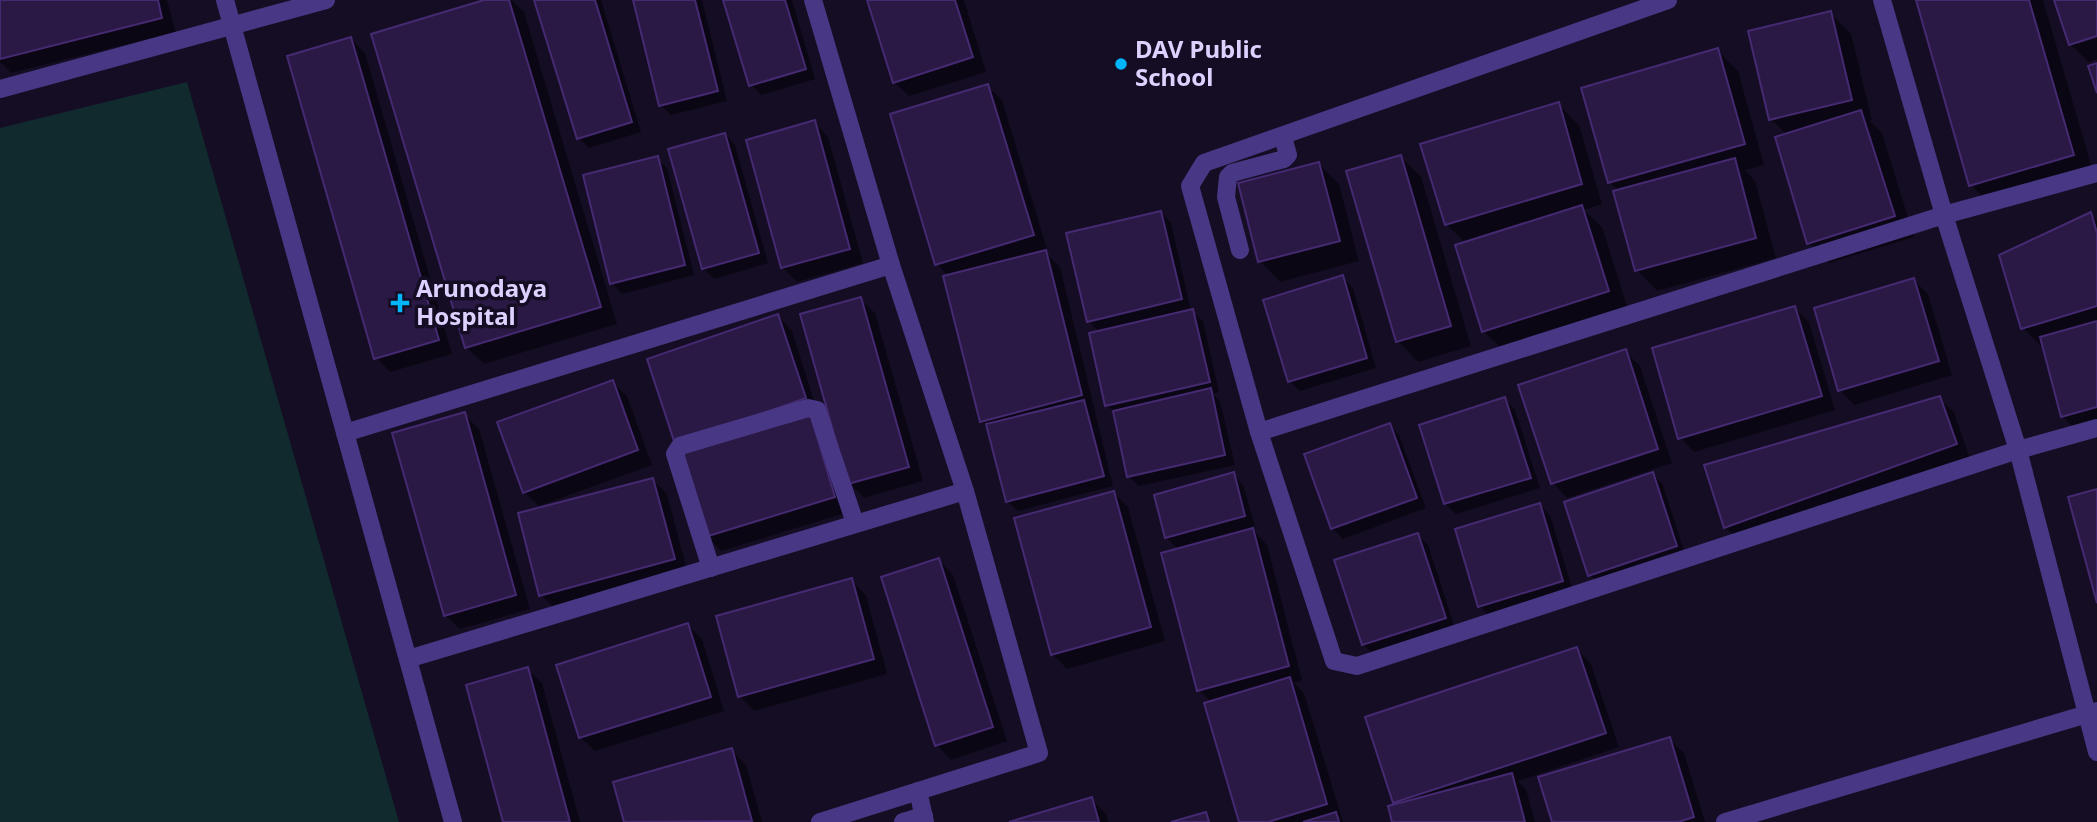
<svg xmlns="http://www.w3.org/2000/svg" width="2097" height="822" font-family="'Noto Sans',sans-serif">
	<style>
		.green { fill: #102a2e }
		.shadow { fill: #0007 }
		.building { fill: #2a1945; stroke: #452a72; stroke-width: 2 }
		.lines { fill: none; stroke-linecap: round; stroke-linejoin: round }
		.minor { stroke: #483784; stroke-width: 18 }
		.poi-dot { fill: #00b5fb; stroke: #150d24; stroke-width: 2.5 }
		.labels { text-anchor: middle; stroke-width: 7; stroke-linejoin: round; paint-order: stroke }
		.poi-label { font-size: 24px; font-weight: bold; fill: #ded0ff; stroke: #150d24; text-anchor: start }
	</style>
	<rect width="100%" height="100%" fill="#150d24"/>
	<path class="green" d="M187,82L399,822H0V128Z"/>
	<g class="shadow">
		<path d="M0,0H167L176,32L11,73L0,62Z"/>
		<path d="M490,0H511L524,12L617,324L484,364L466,347Z"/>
		<path d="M536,0H601L641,132L589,148L579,138Z"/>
		<path d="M635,0H702L727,101L671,115L661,105Z"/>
		<path d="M725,0H792L815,79L761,95L751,85Z"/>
		<path d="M869,0H964L986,72L909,96L894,82Z"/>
		<path d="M1918,0H2043L2094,175L1991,206L1971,185Z"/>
		<path d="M2056,0H2097V34L2078,41V44L2097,38V59L2088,62L2071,45Z"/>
		<path d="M1830,13L1851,34L1872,120L1870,121L1882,133L1914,237L1829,263L1809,243L1787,135L1771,119Z"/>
		<path d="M351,39L365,53L452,354L390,372L376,358Z"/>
		<path d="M1717,50L1738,71L1764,165L1745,170L1755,181L1776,258L1657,291L1637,270L1619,191L1609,182Z"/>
		<path d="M987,86L1002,100L1047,249L1043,250L1060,267L1113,486L1018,511L1007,501L989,429L981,421L949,277L937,264L892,115Z"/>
		<path d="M1558,104L1579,125L1602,204L1584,210L1602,227L1629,312L1504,351L1483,331L1465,243L1446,224Z"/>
		<path d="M814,122L828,137L863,263L797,282L783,268L748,141Z"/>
		<path d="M725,134L735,145L768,263L714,279L703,268Z"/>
		<path d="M1401,157L1421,177L1471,346L1418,362L1398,341Z"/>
		<path d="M657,158L667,168L694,275L622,294L612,283Z"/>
		<path d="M1319,164L1339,184L1359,261L1280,282L1260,261Z"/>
		<path d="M1161,212L1171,223L1191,311L1203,321L1219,392L1213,394L1220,401L1235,465L1139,486L1128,476L1115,413L1107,405L1100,333L1089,321Z"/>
		<path d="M2090,214L2097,221V433L2083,437L2062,416L2044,349L2023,328L2001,256Z"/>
		<path d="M1342,277L1353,288L1376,368L1300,391L1289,381Z"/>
		<path d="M1914,280L1928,294L1952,375L1854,405L1840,390Z"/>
		<path d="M860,299L875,313L923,481L864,498L849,483Z"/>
		<path d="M1795,308L1809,322L1835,410L1694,452L1680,438Z"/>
		<path d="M778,316L792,331L849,512L721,551L707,536Z"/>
		<path d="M1625,351L1640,366L1672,463L1567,498L1553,483Z"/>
		<path d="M612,382L627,396L652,465L539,506L524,492Z"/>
		<path d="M1939,398L1954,412L1970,459L1740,542L1725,527Z"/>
		<path d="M1505,399L1515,410L1540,488L1456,514L1445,504Z"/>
		<path d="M464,414L479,429L530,609L460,629L445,615Z"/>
		<path d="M1389,425L1399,435L1426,508L1343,539L1332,528L1306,456Z"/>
		<path d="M1233,474L1243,485L1255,526L1250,527L1267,545L1302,680L1294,683L1304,693L1343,822H1241L1211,702L1199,690L1179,550L1167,538L1156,496Z"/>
		<path d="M1653,474L1663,485L1686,557L1600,585L1590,575Z"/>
		<path d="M653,480L667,494L688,574L555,609L541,595Z"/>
		<path d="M1114,493L1128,507L1165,641L1067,669L1052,654Z"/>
		<path d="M1540,505L1550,515L1573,591L1490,617L1480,606Z"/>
		<path d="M1418,535L1428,545L1455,628L1374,655L1364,645L1337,561Z"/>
		<path d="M939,560L953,575L1007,741L951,760L937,745Z"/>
		<path d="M851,580L866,595L887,674L754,711L740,696Z"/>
		<path d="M688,625L702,639L724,711L595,751L580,737Z"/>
		<path d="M1577,649L1591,664L1619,747L1518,781L1526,789L1535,822H1394L1398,805L1395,802Z"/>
		<path d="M527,669L542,683L580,822H505Z"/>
		<path d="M1669,739L1684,753L1705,822H1554Z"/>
		<path d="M731,750L746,765L762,822H626L615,783Z"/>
		<path d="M1091,799L1106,814L1108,822H1016Z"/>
	</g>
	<g class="building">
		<path d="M0,0H158L162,18L0,59Z"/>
		<path d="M484,0H509L601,307L465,348L371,34Z"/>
		<path d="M534,0H595L632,122L577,139Z"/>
		<path d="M633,0H695L718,91L659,106Z"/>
		<path d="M723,0H785L806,69L749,86Z"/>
		<path d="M867,0H955L973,57L893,83Z"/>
		<path d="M1916,0H2029L2074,155L1969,186Z"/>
		<path d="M2054,0H2097V36L2069,45Z"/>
		<path d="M1831,11L1852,100L1769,120L1748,31Z"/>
		<path d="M351,37L439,340L374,359L287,56Z"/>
		<path d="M1718,48L1745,144L1608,183L1581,88Z"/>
		<path d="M2097,63V93L2088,66Z"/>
		<path d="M988,84L1034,235L935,265L890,114Z"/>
		<path d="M1559,102L1582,184L1445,225L1420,144Z"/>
		<path d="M1861,110L1895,216L1807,244L1775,137Z"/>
		<path d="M815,120L850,249L781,268L746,140Z"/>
		<path d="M725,133L759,253L702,269L668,149Z"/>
		<path d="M1401,155L1451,326L1396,342L1346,171Z"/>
		<path d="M658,156L685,265L610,284L583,175Z"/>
		<path d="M1735,158L1756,238L1635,271L1613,191Z"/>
		<path d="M1319,162L1340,241L1258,262L1238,183Z"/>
		<path d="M1582,205L1609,291L1482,332L1455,245Z"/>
		<path d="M1161,211L1182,299L1087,322L1066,233Z"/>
		<path d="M2091,212L2097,233V306L2021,329L1999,255Z"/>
		<path d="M1046,250L1082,395L980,422L943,276Z"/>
		<path d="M1343,275L1367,358L1288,382L1263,300Z"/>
		<path d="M1914,278L1939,361L1838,391L1814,308Z"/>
		<path d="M861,297L909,467L848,484L800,314Z"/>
		<path d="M1795,306L1822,396L1678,439L1652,348Z"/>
		<path d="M1193,309L1210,382L1105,406L1089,333Z"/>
		<path d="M778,314L806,398L675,444L647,359Z"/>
		<path d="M2097,321V407L2061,417L2040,337Z"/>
		<path d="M1626,349L1658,449L1551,484L1518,385Z"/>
		<path d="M613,380L638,450L523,493L497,422Z"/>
		<path d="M1211,388L1225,455L1127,477L1113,411Z"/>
		<path d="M1940,396L1957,444L1724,528L1704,465Z"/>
		<path d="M1505,397L1531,478L1444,504L1419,425Z"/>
		<path d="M1084,400L1104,476L1006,502L986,424Z"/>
		<path d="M465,412L516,595L444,616L392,433Z"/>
		<path d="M810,413L835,497L705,537L680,452Z"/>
		<path d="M1390,423L1417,498L1331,529L1304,454Z"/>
		<path d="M1234,472L1245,516L1165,538L1154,495Z"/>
		<path d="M1653,472L1677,546L1588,576L1564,502Z"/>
		<path d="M653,478L675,559L539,596L518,513Z"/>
		<path d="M2097,489V603L2068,497Z"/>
		<path d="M1114,491L1151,627L1051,655L1014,518Z"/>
		<path d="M1540,503L1563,581L1478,607L1455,529Z"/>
		<path d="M1253,528L1289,666L1197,691L1161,553Z"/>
		<path d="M1418,533L1446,618L1362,645L1334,560Z"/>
		<path d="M939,558L993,727L935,746L881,577Z"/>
		<path d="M852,578L874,659L738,697L716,616Z"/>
		<path d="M688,623L711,697L579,738L556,665Z"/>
		<path d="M1577,647L1606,733L1393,803L1365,717Z"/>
		<path d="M528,667L570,822H503L466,685Z"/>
		<path d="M1290,677L1327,804L1268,822H1239L1204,703Z"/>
		<path d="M1670,737L1694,817L1678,822H1552L1538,777Z"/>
		<path d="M732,748L752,821L624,822L613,782Z"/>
		<path d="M1512,773L1525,822H1392L1388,806Z"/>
		<path d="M1092,797L1099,822H1009Z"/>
		<path d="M1206,812L1209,822H1171Z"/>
		<path d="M1336,812L1339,822H1303Z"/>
	</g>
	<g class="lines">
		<g class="minor">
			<path d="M225,0L453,822"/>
			<path d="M813,0L891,265L965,491L1039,753L820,822"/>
			<path d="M1668,0L1204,163L1190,186L1259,432L1334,661L1357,666L2018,450L2097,428"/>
			<path d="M1882,0L1944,215L2018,450L2097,752"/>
			<path d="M0,89L326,0"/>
			<path d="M1240,250L1226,197L1228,177L1232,173L1284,159L1288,155L1283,137"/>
			<path d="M1259,432L1944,215L2097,173"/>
			<path d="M345,433L891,265"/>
			<path d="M711,568L675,454L680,446L808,408L817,410L855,523"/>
			<path d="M408,659L965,491"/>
			<path d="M918,791L925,822"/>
			<path d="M903,822L924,816"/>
			<path d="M1725,822L2097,711"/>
		</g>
	</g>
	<g class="poi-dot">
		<circle cx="1121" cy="64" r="7"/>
		<path d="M396.5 292.5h7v7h7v7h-7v7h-7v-7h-7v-7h7z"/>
	</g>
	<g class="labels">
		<g class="poi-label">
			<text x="1135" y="58">DAV Public<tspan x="1135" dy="28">School</tspan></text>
			<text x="416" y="297">Arunodaya<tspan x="416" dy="28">Hospital</tspan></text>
		</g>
	</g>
</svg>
